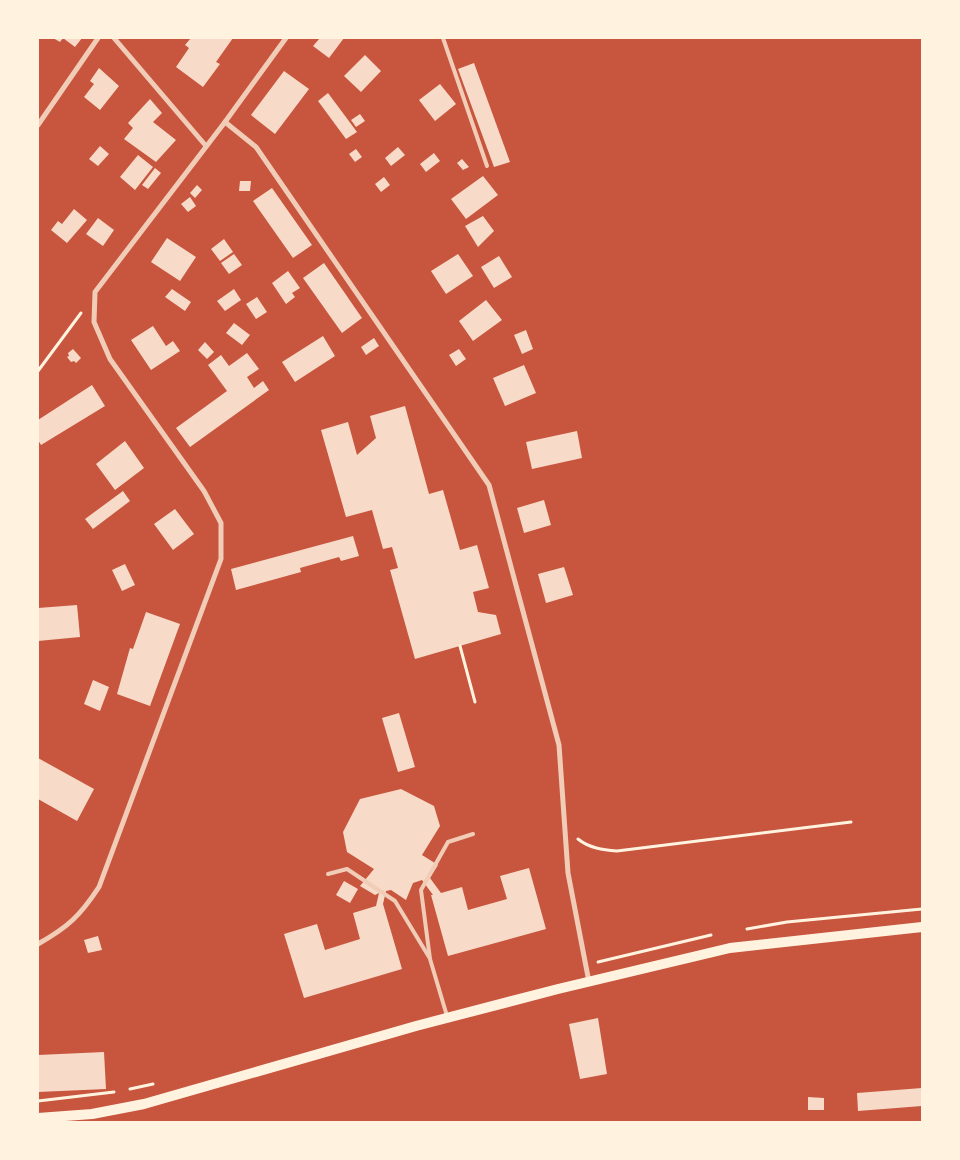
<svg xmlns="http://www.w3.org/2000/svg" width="960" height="1160" font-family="Ubuntu,sans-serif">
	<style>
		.building { fill: #f7dbc8 }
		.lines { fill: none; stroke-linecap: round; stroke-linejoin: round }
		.path { stroke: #fff3e0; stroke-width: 3 }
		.service { stroke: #f1ccb7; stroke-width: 4 }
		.minor { stroke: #f1ccb7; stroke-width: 5 }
		.secondary { stroke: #fff3e0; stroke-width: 10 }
	</style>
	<rect width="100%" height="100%" fill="#c8553d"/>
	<g class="building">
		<path d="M53,38H82L75,47L63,38L60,42Z"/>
		<path d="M191,38H233L216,62L220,64L203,87L176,67L189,48L185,45Z"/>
		<path d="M320,38H344L329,58L313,46Z"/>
		<path d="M365,55L381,71L361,92L344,76Z"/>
		<path d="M474,63L510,162L494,167L458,69Z"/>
		<path d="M99,68L119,86L100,110L84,97L94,84L90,81Z"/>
		<path d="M284,71L309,89L275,134L251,115Z"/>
		<path d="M440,84L456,104L435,121L419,100Z"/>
		<path d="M328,93L357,132L346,139L318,101Z"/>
		<path d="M150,99L162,113L153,122L176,140L156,162L124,139L133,128L128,123Z"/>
		<path d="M360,114L365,121L356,127L351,120Z"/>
		<path d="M100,146L109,154L98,166L89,159Z"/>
		<path d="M398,147L405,155L391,166L385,158Z"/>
		<path d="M356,149L362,157L355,162L349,154Z"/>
		<path d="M434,153L440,161L426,172L420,164Z"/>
		<path d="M138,155L153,167L135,190L120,177Z"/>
		<path d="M462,159L469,167L463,170L457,163Z"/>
		<path d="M155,168L161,173L148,189L142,185Z"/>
		<path d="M483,176L498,195L466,219L451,199Z"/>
		<path d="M384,177L390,185L381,192L375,184Z"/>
		<path d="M240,181H251L250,191H239Z"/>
		<path d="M197,185L202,190L195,198L190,193Z"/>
		<path d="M272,188L312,245L293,258L253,201Z"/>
		<path d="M190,197L196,206L188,212L181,204Z"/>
		<path d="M74,209L87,220L67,243L51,230L58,221L62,224Z"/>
		<path d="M483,216L494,231L478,247L465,226Z"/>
		<path d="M98,218L114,230L103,246L86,234Z"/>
		<path d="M167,238L196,257L180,281L151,262Z"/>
		<path d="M224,239L233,252L220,261L211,249Z"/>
		<path d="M234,254L242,265L229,274L221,263Z"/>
		<path d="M458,254L473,276L446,294L431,271Z"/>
		<path d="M499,256L512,277L494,288L481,267Z"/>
		<path d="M324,263L362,318L342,333L303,278Z"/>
		<path d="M288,271L300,288L292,293L295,297L286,304L272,283Z"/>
		<path d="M172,289L191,302L185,311L165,297Z"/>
		<path d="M234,289L241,300L225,311L217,301Z"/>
		<path d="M257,297L267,312L256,319L246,304Z"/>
		<path d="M486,300L502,320L473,341L459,321Z"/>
		<path d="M234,323L250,335L242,345L226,333Z"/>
		<path d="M153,326L166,346L173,341L180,351L151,370L131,340Z"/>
		<path d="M526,330L533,349L522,354L514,335Z"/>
		<path d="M323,336L335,356L295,382L282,362Z"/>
		<path d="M374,338L379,346L366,355L361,347Z"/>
		<path d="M205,342L214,352L207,359L198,350Z"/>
		<path d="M73,349L81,358L76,363L74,361L71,362L67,357L69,356L68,353Z"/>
		<path d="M459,349L466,359L456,366L449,355Z"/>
		<path d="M247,353L259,369L247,377L254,388L263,381L269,390L190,447L176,428L227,391L208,365L221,355L229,366Z"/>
		<path d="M524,365L536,393L505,406L493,378Z"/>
		<path d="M92,385L105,406L41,445L38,440V420Z"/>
		<path d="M405,406L429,494L443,490L460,550L477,545L489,588L473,592L478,612L496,615L501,634L415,659L390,570L398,568L392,547L383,549L372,510L346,517L321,430L348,422L357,455L376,438L370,416Z"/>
		<path d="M577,431L582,458L532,469L526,442Z"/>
		<path d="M125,441L144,468L115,490L96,464Z"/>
		<path d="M123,491L130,501L93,529L85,519Z"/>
		<path d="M544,500L551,525L524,533L517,508Z"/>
		<path d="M175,509L194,534L173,550L154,524Z"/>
		<path d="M353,536L359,556L341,561L339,557L300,568L301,572L236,590L231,569Z"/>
		<path d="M125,564L135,585L122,591L112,570Z"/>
		<path d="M564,567L573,595L546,603L538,574Z"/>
		<path d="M77,605L80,637L38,641V608Z"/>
		<path d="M146,612L180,624L150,706L117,694L130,648L133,649Z"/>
		<path d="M93,680L109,687L100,711L84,704Z"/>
		<path d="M399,713L415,767L398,772L382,718Z"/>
		<path d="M38,758L94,789L77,821L38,799Z"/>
		<path d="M401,789L434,806L440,826L422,855L438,865L430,878L441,893L462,887L468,910L507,899L500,876L529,868L546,929L448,956L431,895H433L422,880L413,883L406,900L391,890L386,891L383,904L402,969L304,998L284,934L317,924L325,950L360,939L353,913L376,906L379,893L375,895L360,886L374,869L347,852L343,832L360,799Z"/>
		<path d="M344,881L358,889L350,903L336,895Z"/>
		<path d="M98,936L102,950L88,953L84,940Z"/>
		<path d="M598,1018L607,1074L580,1079L569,1024Z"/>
		<path d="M104,1052L106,1089L38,1092V1055Z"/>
		<path d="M922,1088V1106L858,1111L857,1093Z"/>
		<path d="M808,1097L824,1098V1110H808Z"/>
	</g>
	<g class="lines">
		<g class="path">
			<path d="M38,371L81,313"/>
			<path d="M460,646L475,702"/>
			<path d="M578,839C589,848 603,850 617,851L851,822"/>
			<path d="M747,929L787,922L922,909"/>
			<path d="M598,962L711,935"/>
			<path d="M130,1089L153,1084"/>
			<path d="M38,1101L114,1092"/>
		</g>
		<g class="service">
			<path d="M443,38L487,166"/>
			<path d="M328,874L347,869L395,901L429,957"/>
			<path d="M447,1016L430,959L421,890L448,842L473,834"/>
		</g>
		<g class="minor">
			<path d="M114,38L206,146"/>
			<path d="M225,122L256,147L489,485L559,745L568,873L589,982"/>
			<path d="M38,125L98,38"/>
			<path d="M38,944C68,927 80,916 99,887L221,559V523L204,491L110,359L94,322L95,292L225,122L286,38"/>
		</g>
		<path class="secondary" d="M38,1118L92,1114L144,1104L416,1026L558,989L730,948L922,927"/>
	</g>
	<rect width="960" height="1160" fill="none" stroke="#fff3e0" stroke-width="78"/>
</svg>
